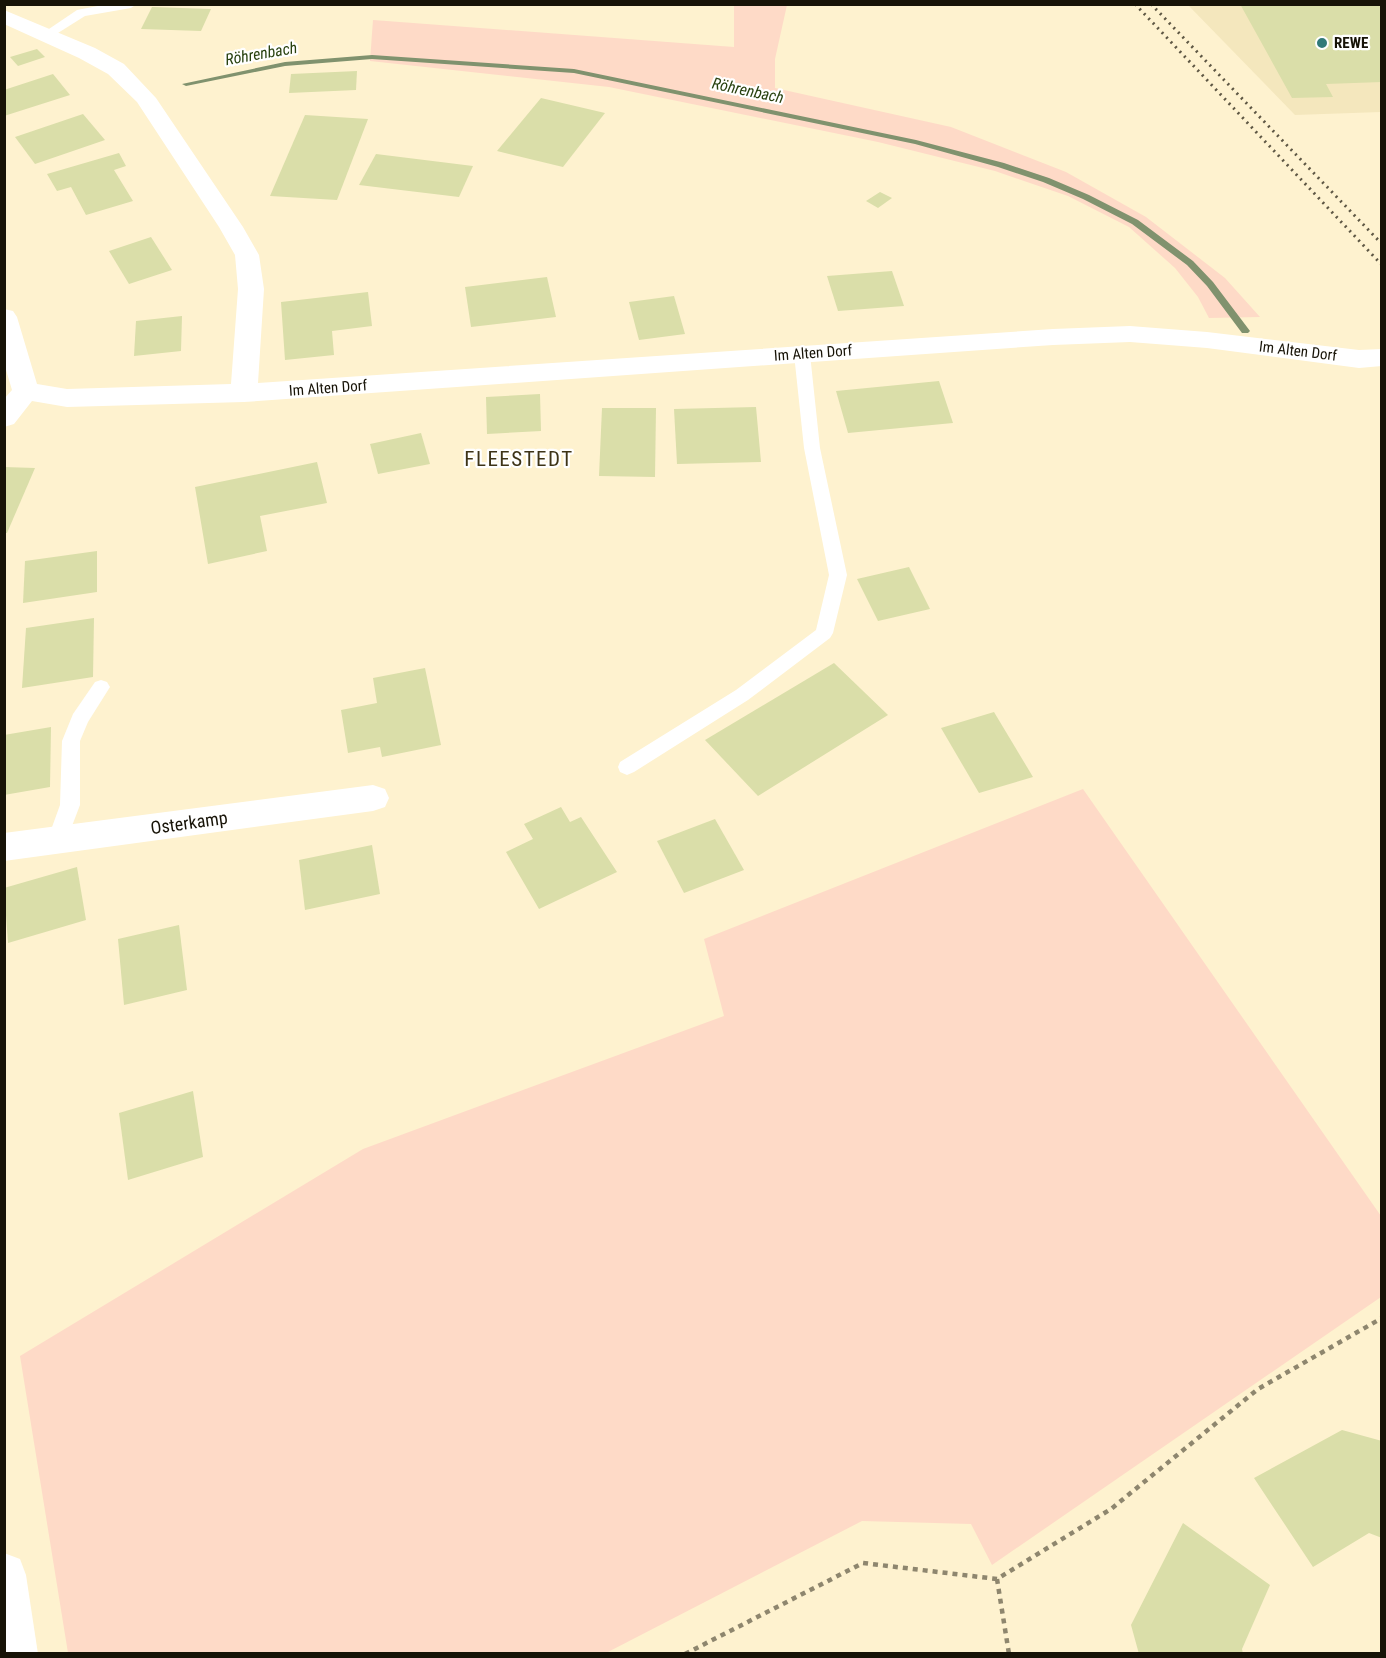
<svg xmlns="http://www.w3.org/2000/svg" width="1386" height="1658" font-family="'Roboto Condensed',sans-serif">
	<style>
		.built { fill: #f4e7bd }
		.green { fill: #fedac7 }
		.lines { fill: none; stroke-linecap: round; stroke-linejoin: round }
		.stream { fill: #80926e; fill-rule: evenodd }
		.building { fill: #dadea9 }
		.path { stroke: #8e866e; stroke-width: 4.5; stroke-dasharray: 5 5; stroke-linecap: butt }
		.service { fill: #fff; fill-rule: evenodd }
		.minor { fill: #fff; fill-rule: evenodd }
		.rail { stroke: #5e5744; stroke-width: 3; stroke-dasharray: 2 4.5; stroke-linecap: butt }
		.poi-dot { fill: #317a79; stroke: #fff; stroke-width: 2 }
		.labels { text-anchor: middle; stroke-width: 4.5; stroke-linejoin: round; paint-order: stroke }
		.far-poi-label { font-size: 15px; font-weight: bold; fill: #171307; stroke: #fff; text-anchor: start }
		.far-street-label { font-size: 15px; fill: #171307; stroke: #fff }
		.far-water-label { font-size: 16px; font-style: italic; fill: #28410f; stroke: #fff }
		.street-label { font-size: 18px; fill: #171307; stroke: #fff }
		.quarter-label { font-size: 21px; letter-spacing: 1.5px; fill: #3e3417; stroke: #fff }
	</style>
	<rect width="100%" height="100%" fill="#fef2cf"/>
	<path class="built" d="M1188,5H1381V112L1295,115Z"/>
	<g class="green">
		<path d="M734,5H787L775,59V88L951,127L1066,172L1146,217L1225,278L1260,317L1209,318L1198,297L1175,268L1129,227L1068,196L995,171L878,142L609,87L370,61L373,20L734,47Z"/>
		<path d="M1083,789L1381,1216V1297L992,1565L971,1524L862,1521L606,1653H68L20,1356L363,1149L724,1016L704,939Z"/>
	</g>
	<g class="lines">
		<path class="stream" d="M372,55L574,69L916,140L1004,163L1049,178L1089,195L1138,220L1193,261L1213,282L1250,331L1248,333H1242L1207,286L1187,265L1132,224L1083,199L1043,182L998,167L915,144L574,73L372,59L285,66L186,86L182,84L285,62Z"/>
	</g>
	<g class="building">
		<path d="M1240,4H1382V82L1326,84L1333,97L1292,98Z"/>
		<path d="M152,7L211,9L201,31L141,29Z"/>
		<path d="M37,49L45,57L18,66L10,57Z"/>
		<path d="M357,71L356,90L289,93L291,74Z"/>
		<path d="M53,74L70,95L4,116V90Z"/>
		<path d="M541,98L605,113L563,167L497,151Z"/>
		<path d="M83,114L105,140L35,164L15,137Z"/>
		<path d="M305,115L368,119L337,200L270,196Z"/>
		<path d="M119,153L126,166L114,170L133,201L86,215L71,187L57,191L47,174Z"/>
		<path d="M376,154L473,166L459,197L359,185Z"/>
		<path d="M880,192L892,198L878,208L866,201Z"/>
		<path d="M151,237L172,270L129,284L109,251Z"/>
		<path d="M892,271L904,306L838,311L827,276Z"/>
		<path d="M547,277L556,317L471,327L465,287Z"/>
		<path d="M368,292L372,326L332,331L334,355L285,360L281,302Z"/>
		<path d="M674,296L685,334L639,340L629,302Z"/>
		<path d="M182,316L181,351L134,356L136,321Z"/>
		<path d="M939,381L953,423L848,433L836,391Z"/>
		<path d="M540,394L541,431L487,434L486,397Z"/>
		<path d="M756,407L761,462L677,464L674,409Z"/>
		<path d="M602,408H656L655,477L599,476Z"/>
		<path d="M421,433L430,464L378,474L370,444Z"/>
		<path d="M317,462L327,503L260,516L267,551L208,564L195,487Z"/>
		<path d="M4,467L35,468L7,533H4Z"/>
		<path d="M97,551V592L23,603L25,561Z"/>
		<path d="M909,567L930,609L878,621L857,579Z"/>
		<path d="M94,618L93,677L22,688L26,628Z"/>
		<path d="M834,663L888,715L758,796L705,740Z"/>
		<path d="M425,668L441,745L382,757L380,747L348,753L341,710L377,703L373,678Z"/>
		<path d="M994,712L1033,777L979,793L941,728Z"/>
		<path d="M51,727L50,787L4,795V735Z"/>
		<path d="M561,807L570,822L581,817L617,872L539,909L506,852L533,839L524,824Z"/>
		<path d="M715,819L744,870L684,893L657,841Z"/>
		<path d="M372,845L380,894L305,910L299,860Z"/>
		<path d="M77,867L86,920L8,943L4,888Z"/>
		<path d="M179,925L187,990L124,1005L118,939Z"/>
		<path d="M193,1091L203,1157L128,1180L119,1113Z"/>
		<path d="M1342,1430L1382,1441V1538L1369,1533L1313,1567L1254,1478Z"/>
		<path d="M1183,1523L1270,1585L1242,1649L1243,1654H1139L1131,1625Z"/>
	</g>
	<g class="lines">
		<g class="path">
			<path d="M997,1579L1009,1654"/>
			<path d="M685,1654L863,1563L997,1579L1111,1509L1258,1389L1382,1318"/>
		</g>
		<g class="service">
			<path d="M108,4H137L131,8L85,16L50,38L46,39L40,35L77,10Z"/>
			<path d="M802,349L810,354L820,448L847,575L833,633L830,638L748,700L634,772L627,775L620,772L618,767L620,762L736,690L816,630L829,575L804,448L794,354Z"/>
			<path d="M101,680L107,682L110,687L88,722L80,741V805L64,847L57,849L50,847L47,841L60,805L62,741L73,714L95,682Z"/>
		</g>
		<g class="minor">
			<path d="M4,10L95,48L124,64L156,98L243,227L259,255L264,289L258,383L1053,329L1130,326L1207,332L1359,350L1382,349V366L1359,368L1207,348L1130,342L1053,345L244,402L67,407L32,401L14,424L4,427V399L12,390L4,363V309L13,311L17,317L37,384L67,389L231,384L238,289L235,255L219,227L137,102L108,74L79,58L4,24Z"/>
			<path d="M373,785L385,789L389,798L385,807L373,811L4,861V833Z"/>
			<path d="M4,1553L20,1559L26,1575L38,1654H4Z"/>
		</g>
		<g class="rail">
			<path d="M1135,4L1382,265"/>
			<path d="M1151,4L1382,244"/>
		</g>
	</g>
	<circle class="poi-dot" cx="1322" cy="43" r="6"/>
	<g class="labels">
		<g class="far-poi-label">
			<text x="1334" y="48">REWE</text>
		</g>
		<g class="far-street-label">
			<text transform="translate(1298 351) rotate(7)" y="5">Im Alten Dorf</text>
			<text transform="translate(813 353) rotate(-4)" y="5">Im Alten Dorf</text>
			<text transform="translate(328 388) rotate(-4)" y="5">Im Alten Dorf</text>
		</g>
		<g class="far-water-label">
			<text transform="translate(261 53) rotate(-10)" y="6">Röhrenbach</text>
			<text transform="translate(748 90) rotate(12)" y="6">Röhrenbach</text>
		</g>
		<g class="street-label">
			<text transform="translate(189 823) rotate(-8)" y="6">Osterkamp</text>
		</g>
		<g class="quarter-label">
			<text x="519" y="466">FLEESTEDT</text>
		</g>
	</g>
	<rect width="1386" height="1658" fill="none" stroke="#171307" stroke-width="12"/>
</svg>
